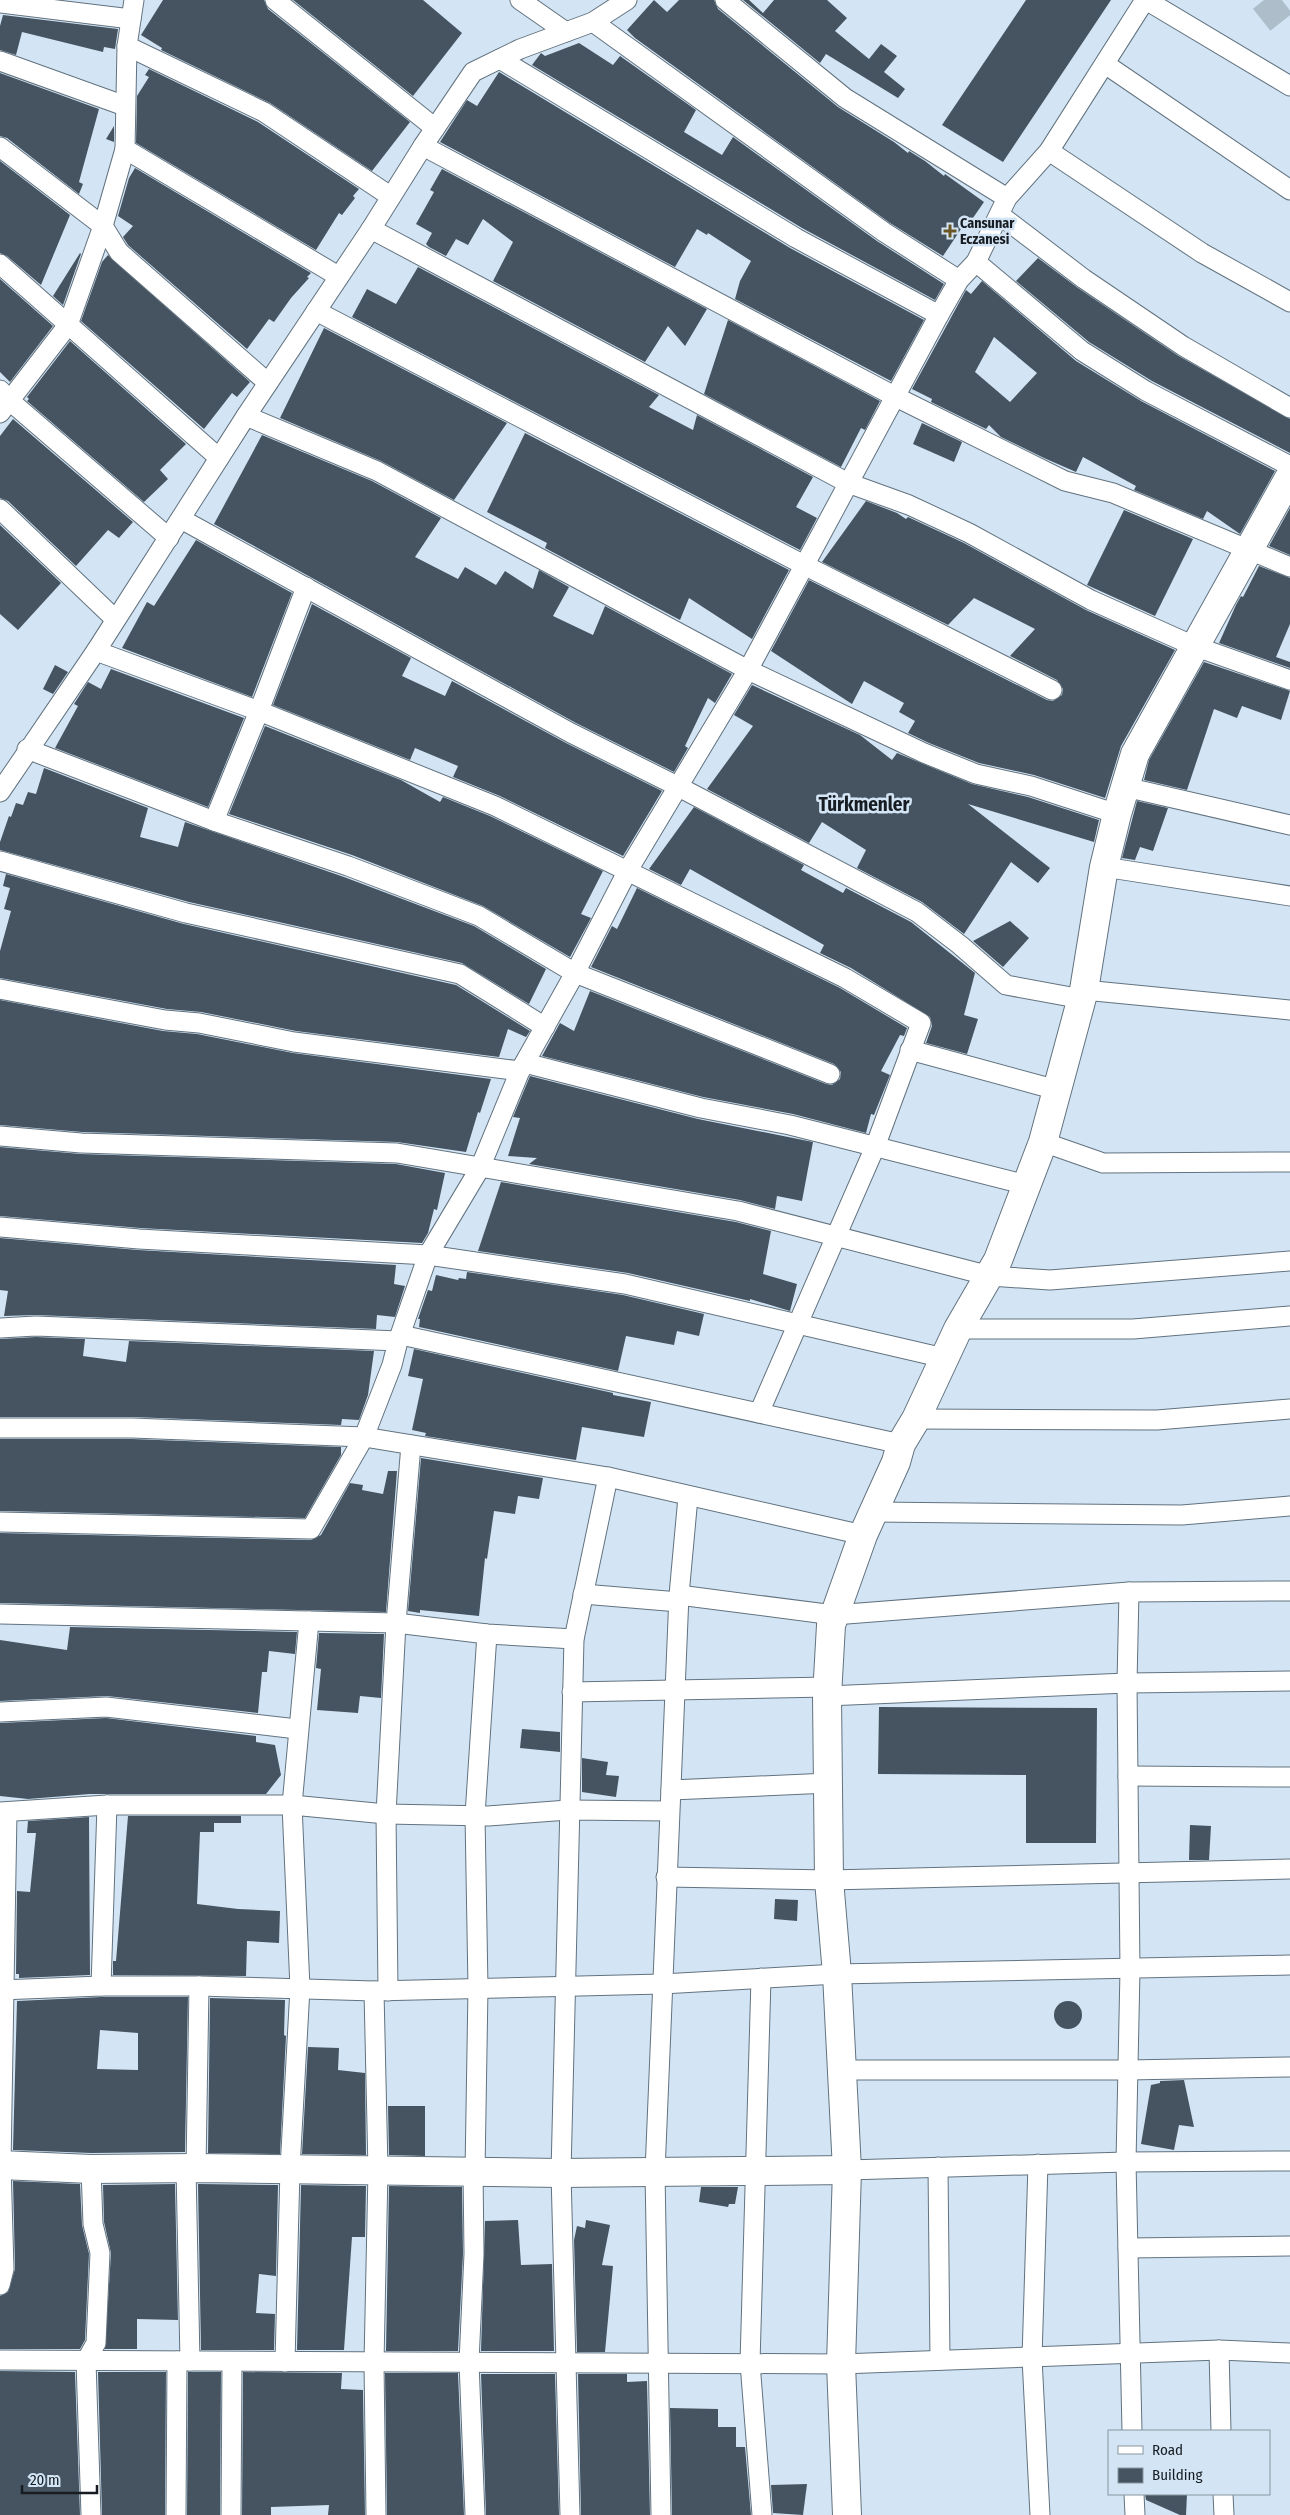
<svg xmlns="http://www.w3.org/2000/svg" width="1290" height="2515" font-family="'Fira Sans Condensed',sans-serif">
	<style>
		.building { fill: #465461; fill-rule: evenodd }
		.lines { fill: none; stroke-linecap: round; stroke-linejoin: round }
		.primary-tunnel { stroke: #adbdca; stroke-width: 28; stroke-dasharray: 28 14; stroke-linecap: butt }
		.street-casing { stroke: #62727f; stroke-width: 21 }
		.secondary-casing { stroke: #62727f; stroke-width: 30 }
		.street { stroke: #fff; stroke-width: 19 }
		.secondary { stroke: #fff; stroke-width: 28 }
		.poi-dot { fill: #695624; stroke: #d3e5f4; stroke-width: 2 }
		.labels { text-anchor: middle; stroke-width: 5; stroke-linejoin: round; paint-order: stroke }
		.poi-label { font-size: 14px; font-weight: bold; fill: #161c21; stroke: #d3e5f4; text-anchor: start }
		.district-label { font-size: 19px; font-weight: bold; fill: #161c21; stroke: #d3e5f4 }
	</style>
	<rect width="100%" height="100%" fill="#d3e5f4"/>
	<g class="building">
		<path d="M163,0H264L268,9L410,122L372,171L270,103L161,50L162,48L141,35Z"/>
		<path d="M293,0H423L462,33L413,96Z"/>
		<path d="M654,0L667,12L679,0H714L718,9L838,107L894,142L908,153L909,151L925,161L944,176L945,174L984,202L966,228L963,226L943,256L890,223L635,38L627,30Z"/>
		<path d="M743,0H749L763,13L774,0H827L847,18L835,31L869,59L881,44L897,56L884,72L905,89L898,98L826,54L820,63Z"/>
		<path d="M1026,0H1111L1003,162L942,125Z"/>
		<path d="M3,15L118,29L115,49L104,47L103,52L22,32L16,55L0,50V26Z"/>
		<path d="M579,43L613,65L620,56L696,110L684,132L722,155L733,137L877,241L944,284L935,300L802,228L532,65L541,53L545,56Z"/>
		<path d="M149,69L258,122L359,189L353,196L355,198L342,215L339,213L316,250L136,143L137,96L149,77L145,75Z"/>
		<path d="M499,72L790,248L924,320L891,381L735,299L740,281L751,261L708,233L707,235L697,229L675,267L440,142L467,100L477,106Z"/>
		<path d="M0,73L99,109L79,182L83,184L79,194L7,138L0,136Z"/>
		<path d="M114,126V142L106,139Z"/>
		<path d="M0,161L70,215L41,285L7,256L0,253Z"/>
		<path d="M135,168L311,273L307,277L309,278L291,298L274,322L269,319L247,349L128,245L123,237L133,226L118,216L129,178Z"/>
		<path d="M442,169L707,309L685,346L668,326L645,362L493,281L513,242L483,219L468,245L456,239L446,256L429,247L426,244L432,233L416,224L434,192L430,190Z"/>
		<path d="M80,253L81,254L63,305L53,296Z"/>
		<path d="M108,255L250,382L237,397L232,393L204,429L81,321L102,262Z"/>
		<path d="M1038,258L1078,288L1177,355L1290,419V453L1152,381L1089,342L1016,281Z"/>
		<path d="M418,267L659,395L649,407L693,430L697,415L813,477L796,507L817,518L800,550L352,317L367,289L396,304Z"/>
		<path d="M0,279L53,326L10,382L0,372Z"/>
		<path d="M982,281L1076,361L1141,401L1275,471L1240,534L1207,511L1203,519L1134,490L1136,486L1083,457L1076,472L1044,458L1001,437L989,425L986,429L931,402L932,399L912,389L966,290L971,294ZM994,337L1037,373L1010,402L975,372Z"/>
		<path d="M728,320L880,401L865,430L861,428L841,467L704,394Z"/>
		<path d="M324,328L507,423L454,500L381,461L280,418Z"/>
		<path d="M70,341L186,444L160,470L168,479L144,502L27,401L29,399L27,397Z"/>
		<path d="M13,419L133,522L119,538L108,530L76,566L8,501L0,498V436Z"/>
		<path d="M922,423L962,442L954,462L913,444Z"/>
		<path d="M525,433L789,570L752,639L689,598L680,620L545,548L547,543L487,512Z"/>
		<path d="M262,435L372,481L441,518L415,557L458,579L465,567L496,585L505,571L533,589L539,570L569,587L553,616L593,635L605,606L732,674L715,703L708,698L685,746L688,748L674,772L576,723L214,524Z"/>
		<path d="M866,501L897,513L906,519L908,517L964,543L1086,610L1175,650L1121,746L1105,798L1034,775L979,763L929,743L908,733L915,721L899,712L904,703L864,681L852,704L771,651L809,580L1047,700L1053,701L1062,695L1063,689L1057,680L1010,656L1035,629L974,598L948,625L822,562Z"/>
		<path d="M1290,508V555L1269,546Z"/>
		<path d="M1124,510L1193,539L1155,616L1087,585Z"/>
		<path d="M0,525L61,583L18,630L0,614Z"/>
		<path d="M196,540L292,593L252,697L122,648L147,602L154,606Z"/>
		<path d="M1259,566L1290,578V624L1276,657L1290,662V668L1219,643L1236,605L1241,596L1243,597Z"/>
		<path d="M312,604L411,658L402,676L445,696L452,681L566,743L662,791L623,856L500,796L453,777L458,766L415,748L410,760L273,705Z"/>
		<path d="M1204,662L1290,691L1281,720L1242,706L1237,718L1214,709L1187,790L1144,780L1149,760Z"/>
		<path d="M55,665L68,672L53,694L43,689Z"/>
		<path d="M111,669L244,718L208,807L55,748L78,706L74,704L88,682L101,689Z"/>
		<path d="M752,685L860,735L892,760L897,753L972,784L1028,797L1099,820L1094,842L968,804L1050,868L1038,883L1011,862L964,934L922,902L857,868L866,850L822,822L809,843L707,789L753,726L734,715Z"/>
		<path d="M265,726L401,780L440,802L443,797L490,816L603,871L581,914L591,918L570,957L483,906L352,855L229,814Z"/>
		<path d="M44,768L148,808L140,837L178,847L185,822L344,877L474,926L546,969L529,1004L462,963L189,902L0,850V842L9,816L11,817L16,803L23,805L28,792L36,794Z"/>
		<path d="M1137,801L1168,808L1153,851L1140,847L1135,860L1122,858Z"/>
		<path d="M694,807L804,865L801,870L843,893L846,888L911,922L975,973L964,1015L978,1019L967,1054L926,1043L932,1026L930,1017L851,968L820,953L824,945L690,869L681,885L649,869Z"/>
		<path d="M6,874L184,924L456,985L530,1031L526,1037L508,1029L499,1057L296,1031L201,1012L167,1009L0,978V951L11,911L4,909L10,888L3,886Z"/>
		<path d="M637,888L840,988L907,1028L904,1036L900,1035L881,1071L890,1075L874,1115L871,1114L866,1133L793,1114L703,1097L542,1056L560,1023L574,1031L590,991L826,1084L832,1085L840,1079L841,1072L834,1064L591,967L612,926L617,929Z"/>
		<path d="M1010,921L1029,938L1003,967L973,941Z"/>
		<path d="M0,1000L163,1031L197,1034L293,1053L491,1079L480,1113L478,1112L466,1152L397,1142L82,1132L0,1125Z"/>
		<path d="M530,1076L698,1119L813,1142L802,1201L777,1196L775,1209L740,1200L529,1164L537,1158L508,1156L520,1118L513,1117Z"/>
		<path d="M0,1147L81,1154L396,1164L445,1173L437,1210L434,1209L428,1233L422,1243L140,1228L0,1216Z"/>
		<path d="M501,1182L736,1222L771,1231L763,1274L797,1284L790,1311L750,1299V1301L628,1273L478,1251Z"/>
		<path d="M0,1238L138,1250L396,1265L394,1284L405,1286L395,1317L377,1315L376,1329L36,1315L4,1316L8,1291L0,1290Z"/>
		<path d="M467,1272L623,1295L704,1314L699,1336L677,1331L674,1345L626,1336L618,1371L419,1327L420,1319H418L428,1290L432,1291L436,1275L458,1280L459,1278L466,1279Z"/>
		<path d="M36,1337L85,1339L83,1356L126,1362L129,1341L374,1351L368,1395L359,1420L342,1419L341,1425L132,1417H0V1339Z"/>
		<path d="M414,1349L613,1393V1395L651,1402L644,1437L582,1427L576,1460L425,1436L426,1433L412,1430L423,1379L408,1376Z"/>
		<path d="M0,1439H132L341,1447V1455L305,1518L0,1511Z"/>
		<path d="M421,1458L543,1478L539,1499L518,1496L515,1514L494,1511L487,1559L485,1558L479,1616L420,1610V1613L408,1611Z"/>
		<path d="M388,1471H397L386,1612L0,1603V1533L311,1540L321,1535L350,1483L363,1485L362,1490L383,1494Z"/>
		<path d="M70,1627L297,1632L295,1654L269,1651L267,1672H262L258,1713L107,1696L0,1701V1640L67,1650Z"/>
		<path d="M319,1633L384,1634L381,1698L360,1696L358,1713L317,1710L321,1669L316,1668Z"/>
		<path d="M879,1707L1097,1708L1096,1843H1026V1775L878,1774Z"/>
		<path d="M106,1718L256,1736V1742L275,1745L281,1775L266,1794H90L28,1799L0,1796V1723Z"/>
		<path d="M522,1729L560,1732V1752L520,1748Z"/>
		<path d="M582,1758L608,1762L606,1775L619,1776L616,1797L582,1792Z"/>
		<path d="M128,1816H241V1823H214V1832H200L197,1904L238,1909L280,1911L279,1943L247,1941L246,1976L113,1975V1961H116Z"/>
		<path d="M89,1817L90,1975L19,1978V1974H16L17,1891L30,1892L36,1833H27L28,1821Z"/>
		<path d="M1190,1825L1211,1826L1209,1860H1189Z"/>
		<path d="M775,1899L798,1900L797,1921L774,1919Z"/>
		<path d="M101,1997H188L185,2152L91,2153L13,2150L17,2001ZM100,2030L138,2033V2070L97,2069Z"/>
		<path d="M210,1998L285,2000L284,2035L286,2036L280,2154L208,2153Z"/>
		<circle cx="1068" cy="2015" r="14"/>
		<path d="M308,2047L339,2048L338,2070L365,2073L366,2155L302,2154Z"/>
		<path d="M1184,2080L1194,2127L1179,2125L1174,2150L1141,2144L1151,2085L1160,2083V2081Z"/>
		<path d="M388,2106H425V2156L389,2155Z"/>
		<path d="M13,2181L80,2184L82,2225L89,2254L85,2340L80,2349H0V2296L8,2292L15,2269Z"/>
		<path d="M175,2184L178,2320L137,2319V2349H105L111,2253L104,2222L103,2185Z"/>
		<path d="M198,2184L278,2185L276,2276L259,2274L256,2313L275,2314L274,2350H201Z"/>
		<path d="M301,2185L366,2186L365,2237H352L344,2350H297Z"/>
		<path d="M389,2186L462,2187L463,2254L458,2351H386Z"/>
		<path d="M701,2187H738L735,2204H729L728,2207L699,2202Z"/>
		<path d="M518,2220L521,2265L552,2264L554,2351H481L485,2221Z"/>
		<path d="M586,2220L610,2225L602,2265L613,2266L605,2352H577L574,2240L577,2226L585,2228Z"/>
		<path d="M0,2371L75,2372L80,2515H0Z"/>
		<path d="M98,2372H166L165,2515H102Z"/>
		<path d="M188,2372H221L220,2515H187Z"/>
		<path d="M243,2372L342,2373L341,2389L363,2390L365,2515H328L329,2505L271,2507V2515H242Z"/>
		<path d="M385,2373H458L464,2515H387Z"/>
		<path d="M481,2374H555L559,2515H486Z"/>
		<path d="M578,2374H627V2382L647,2381L650,2515H581Z"/>
		<path d="M670,2408L718,2409V2427H736V2447H745L751,2515H672Z"/>
		<path d="M807,2484L803,2515L773,2513L771,2485Z"/>
		<path d="M1145,2494H1187L1186,2515H1180L1146,2500Z"/>
	</g>
	<g class="lines">
		<path class="primary-tunnel" d="M1264,0L1290,33"/>
		<g class="street-casing">
			<g id="street">
				<path d="M275,0L435,128"/>
				<path d="M520,0L566,32"/>
				<path d="M725,0L845,98L1007,198"/>
				<path d="M1146,0L1290,86"/>
				<path d="M0,3L131,19"/>
				<path d="M593,22L884,232L959,280"/>
				<path d="M127,46L264,112L390,196"/>
				<path d="M500,59L796,238L939,315"/>
				<path d="M0,61L125,106"/>
				<path d="M1105,64L1290,190"/>
				<path d="M423,146L896,397L1065,481L1113,493L1290,567"/>
				<path d="M0,147L103,226L119,252L268,383"/>
				<path d="M125,149L338,276"/>
				<path d="M1049,151L1202,253L1290,302"/>
				<path d="M1000,215L1084,279L1183,346L1290,408"/>
				<path d="M371,229L848,483L909,505L969,533L1091,600L1194,646L1290,680"/>
				<path d="M976,262L1082,351L1146,391L1290,466"/>
				<path d="M0,264L219,458"/>
				<path d="M316,311L804,565L1052,690"/>
				<path d="M0,390L10,401L169,538"/>
				<path d="M0,413L68,325L103,226L125,149L127,46L134,0"/>
				<path d="M246,416L377,471L748,670L924,753L976,774L1031,786L1117,814"/>
				<path d="M0,509L115,619"/>
				<path d="M181,519L571,733L677,786L917,912L960,945L1006,985L1082,999"/>
				<path d="M96,651L259,711L495,806L845,978L921,1023L875,1147L759,1413"/>
				<path d="M27,749L214,821L348,866L479,916L575,973L830,1074"/>
				<path d="M1125,787L1290,825"/>
				<path d="M0,792L96,651L246,416L371,229L423,146L473,72L520,49L593,22L627,0"/>
				<path d="M214,821L259,711L306,587"/>
				<path d="M0,861L186,913L460,974L545,1027"/>
				<path d="M1104,867L1290,896"/>
				<path d="M0,989L165,1020L199,1023L294,1042L520,1071"/>
				<path d="M1084,990L1290,1010"/>
				<path d="M910,1050L1057,1090"/>
				<path d="M525,1063L701,1108L790,1125L1027,1185"/>
				<path d="M0,1136L81,1143L397,1153L738,1211L990,1276L1050,1280L1290,1261"/>
				<path d="M1043,1142L1103,1163L1290,1162"/>
				<path d="M0,1227L139,1239L428,1255L625,1284L944,1358"/>
				<path d="M0,1328L36,1326L398,1341"/>
				<path d="M958,1329H1133L1290,1316"/>
				<path d="M401,1335L901,1444"/>
				<path d="M916,1419L1157,1420L1290,1409"/>
				<path d="M0,1428H132L364,1437L608,1477L863,1535"/>
				<path d="M874,1512L1182,1515L1290,1506"/>
				<path d="M0,1522L311,1529L364,1437L392,1365L398,1341L428,1255L480,1168L520,1071L575,973L628,870L748,670L939,315L959,280L976,262L1007,198L1049,151L1145,0"/>
				<path d="M1129,1592L1127,1683L1130,1970L1126,2162L1132,2431"/>
				<path d="M583,1594L679,1602"/>
				<path d="M679,1595L834,1615L1129,1592L1290,1591"/>
				<path d="M0,1614L396,1623L487,1634L574,1639"/>
				<path d="M572,1692L828,1687"/>
				<path d="M827,1696L1127,1683L1290,1681"/>
				<path d="M0,1712L106,1707L297,1729"/>
				<path d="M1128,1776L1290,1777"/>
				<path d="M671,1790L829,1783"/>
				<path d="M0,1812L107,1805H292L386,1814L488,1816L568,1810L669,1811"/>
				<path d="M666,1877L829,1880L1290,1869"/>
				<path d="M761,1978L750,2363L762,2515"/>
				<path d="M101,1986L107,1805"/>
				<path d="M0,1990L101,1986H199L374,1991L662,1984L837,1974L1290,1965"/>
				<path d="M374,1991L378,2170L374,2363L376,2515"/>
				<path d="M388,1991L386,1814L396,1623L411,1445"/>
				<path d="M842,2070H1128L1290,2067"/>
				<path d="M1038,2164L1032,2358L1040,2515"/>
				<path d="M938,2167L940,2360"/>
				<path d="M186,2168L190,2361"/>
				<path d="M196,2168L199,1986"/>
				<path d="M847,2170L1126,2162L1290,2161"/>
				<path d="M473,2171L474,2254L469,2362L475,2515"/>
				<path d="M475,2172L478,1988L475,1815L487,1634"/>
				<path d="M1128,2248L1290,2246"/>
				<path d="M0,2285L4,2269L1,2165L7,1812"/>
				<path d="M1219,2350L1221,2431"/>
				<path d="M0,2360L841,2364L1219,2350L1290,2353"/>
				<path d="M285,2362L290,2169L300,1988L292,1805L309,1621"/>
				<path d="M1134,2494L1135,2515"/>
				<path d="M1223,2494L1224,2515"/>
				<path d="M91,2515L86,2361L96,2343L100,2253L93,2224L91,2169"/>
				<path d="M176,2515L177,2361"/>
				<path d="M231,2515L232,2362"/>
				<path d="M570,2515L561,2173L574,1639L608,1477"/>
				<path d="M661,2515L655,2172L679,1595L688,1497"/>
			</g>
		</g>
		<g class="secondary-casing">
			<g id="secondary">
				<path d="M0,2165L91,2169L196,2168L561,2173L847,2170"/>
				<path d="M847,2515L841,2364L847,2170L837,1974L829,1880L827,1696L831,1625L863,1535L896,1462L901,1444L916,1419L958,1329L998,1260L1043,1142L1084,990L1104,867L1117,814L1135,754L1290,476"/>
			</g>
		</g>
		<use href="#street" class="street"/>
		<use href="#secondary" class="secondary"/>
	</g>
	<path class="poi-dot" d="M947.5 223.5h5v5h5v5h-5v5h-5v-5h-5v-5h5z"/>
	<g class="labels">
		<g class="poi-label">
			<text x="960" y="228">Cansunar<tspan x="960" dy="16">Eczanesi</tspan></text>
		</g>
		<g class="district-label">
			<text x="864" y="811">Türkmenler</text>
		</g>
	</g>
	<rect x="1108" y="2430" width="162" height="65" fill="#d3e5f4" stroke="#8795a0"/>
	<rect x="1118" y="2446" width="25" height="8" fill="#ffffff" stroke="#8795a0"/>
	<text x="1152" y="2455" font-size="15" fill="#161c21">Road</text>
	<rect x="1118" y="2468" width="25" height="15" fill="#465461" stroke="#8795a0"/>
	<text x="1152" y="2480" font-size="15" fill="#161c21">Building</text>
	<path d="M22 2485v8h75v-8" fill="none" stroke="#161c21" stroke-width="2.5"/>
	<text x="30" y="2485" font-size="15" fill="#161c21" stroke="#d3e5f4" stroke-width="4" paint-order="stroke">20 m</text>
</svg>
